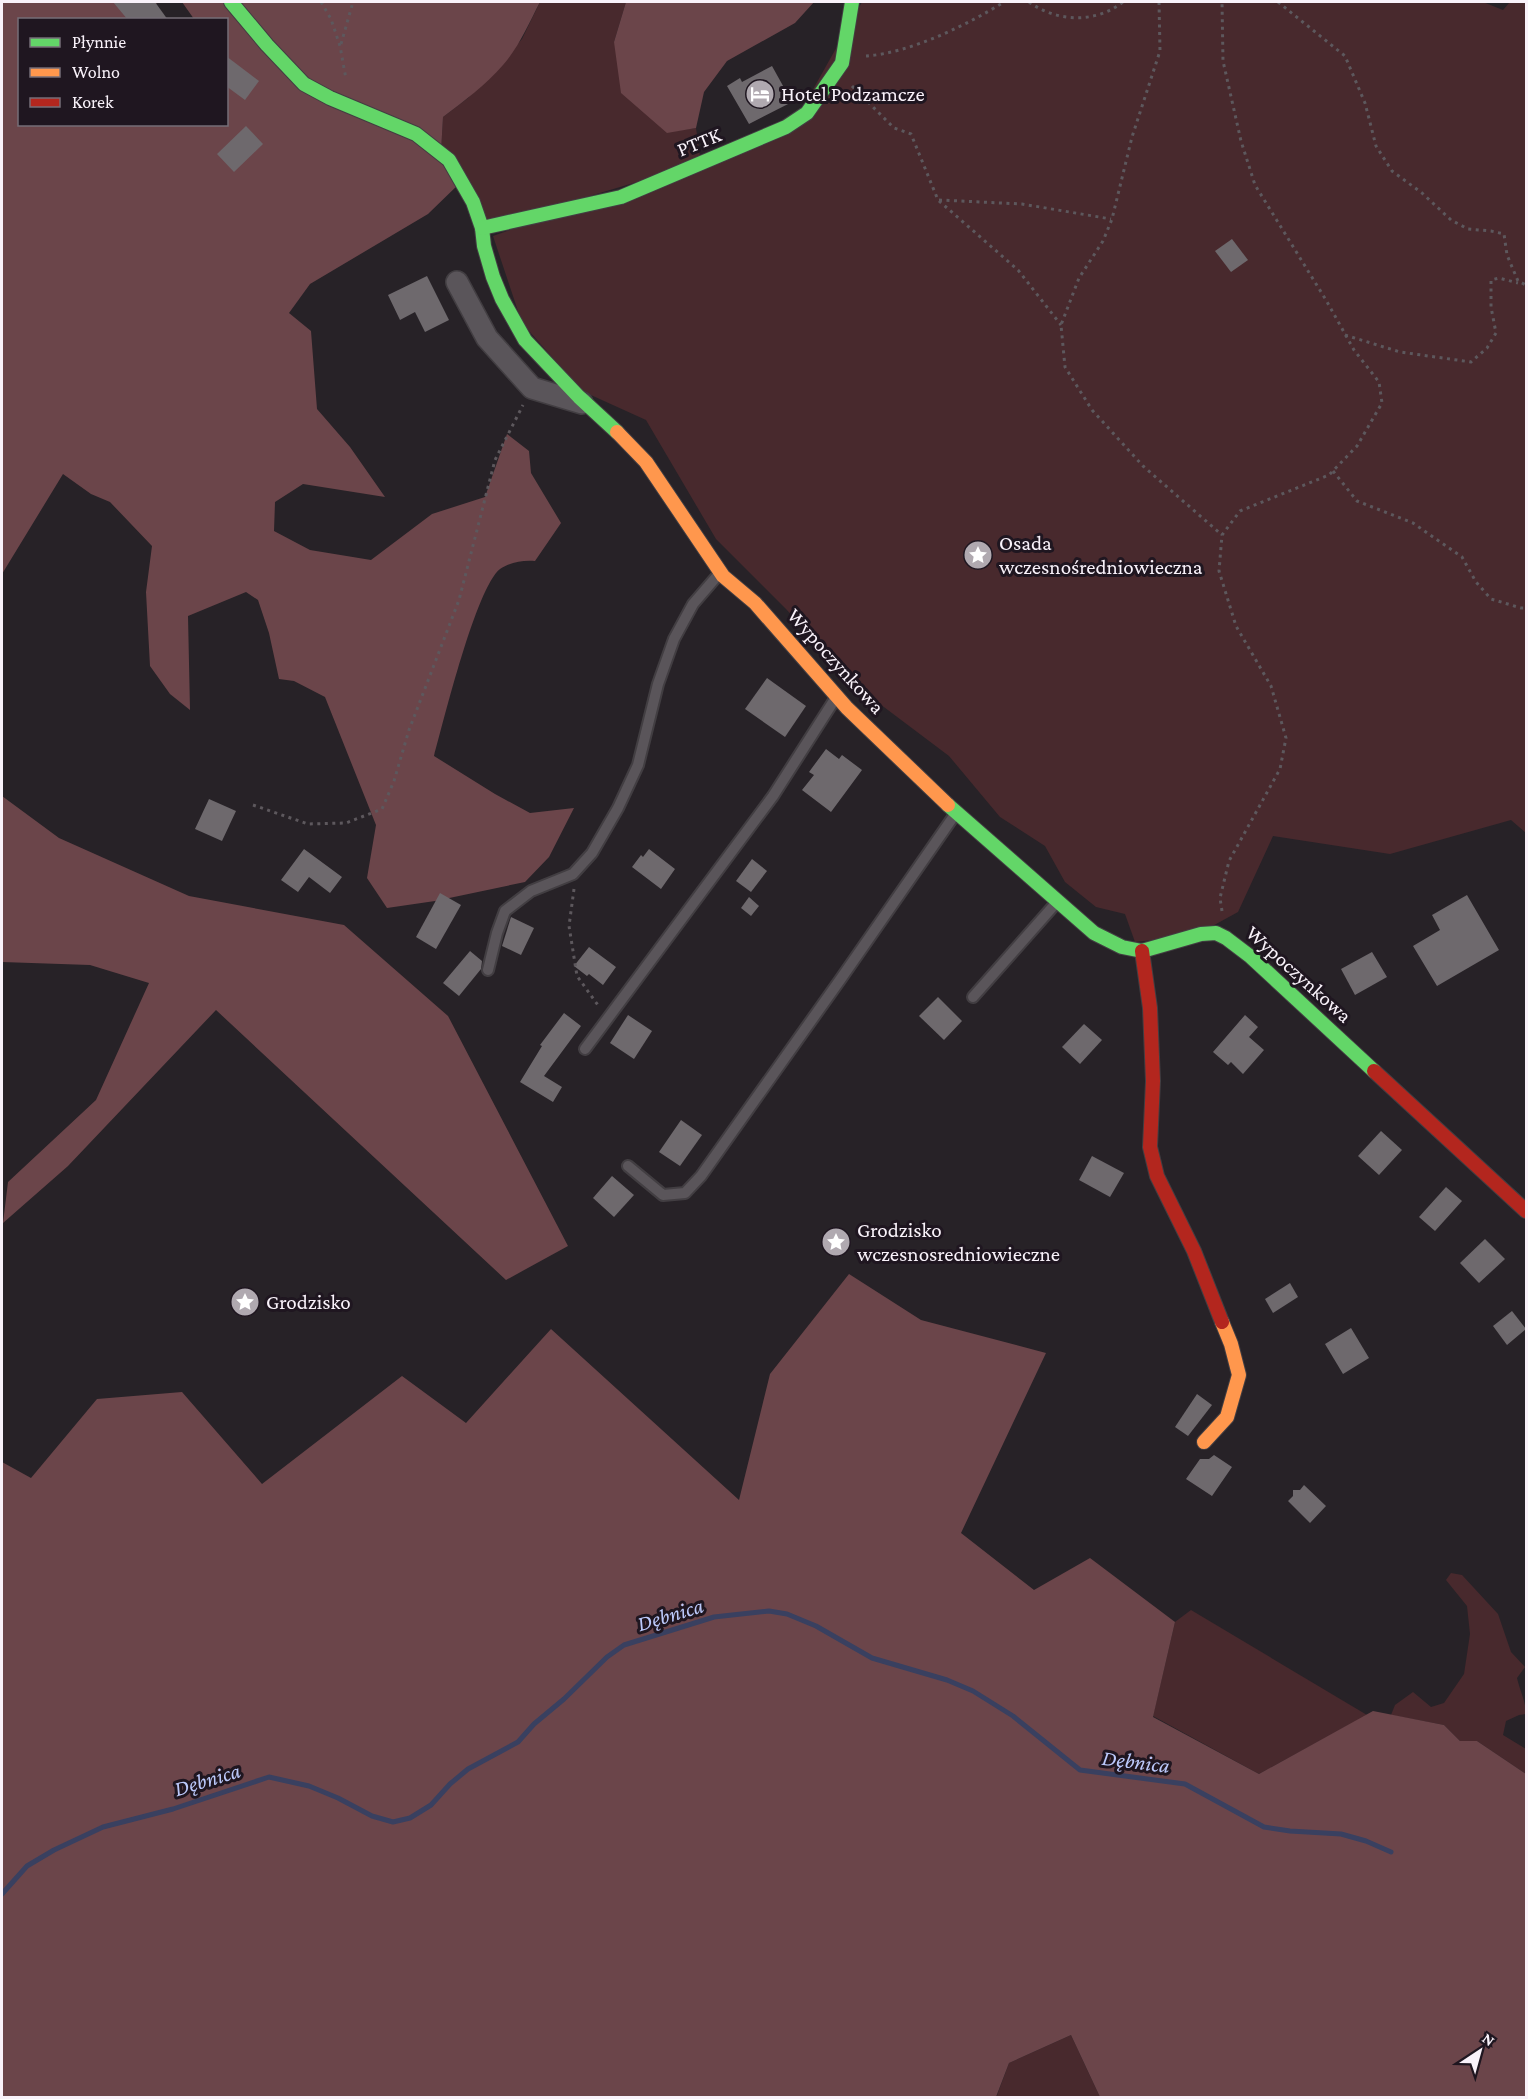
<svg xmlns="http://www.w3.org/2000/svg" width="1528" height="2099" font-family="'Crimson Pro',serif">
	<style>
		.green { fill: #48292d }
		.forest { fill: #6b454a }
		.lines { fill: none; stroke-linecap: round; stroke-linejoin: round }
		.stream { stroke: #394060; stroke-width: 5 }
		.building { fill: #6e696d }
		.lane-casing { stroke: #423e42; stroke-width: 14 }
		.street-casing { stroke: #423e42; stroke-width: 24 }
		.fast-casing { stroke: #423e42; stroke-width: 16 }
		.slow-casing { stroke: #423e42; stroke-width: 16 }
		.jam-casing { stroke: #423e42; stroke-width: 16 }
		.path { stroke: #5d585d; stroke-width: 3; stroke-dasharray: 3 4.5; stroke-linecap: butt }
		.lane { stroke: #5a555a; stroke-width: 10 }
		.street { stroke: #5a555a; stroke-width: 21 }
		.fast { stroke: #63d668; stroke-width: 14 }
		.slow { stroke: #ff974d; stroke-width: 14 }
		.jam { stroke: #b3261e; stroke-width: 14 }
		.labels { text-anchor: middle; stroke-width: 6; stroke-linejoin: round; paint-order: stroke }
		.poi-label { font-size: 21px; fill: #f9f2fa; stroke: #1f1620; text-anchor: start }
		.street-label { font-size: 21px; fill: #f9f2fa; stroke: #1f1620 }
		.water-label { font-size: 22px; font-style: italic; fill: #bcc9fb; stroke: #1f1620 }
	</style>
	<rect width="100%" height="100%" fill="#272227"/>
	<g class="green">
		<path d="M540,2H626L614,42L667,132L696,128L701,163L482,228L441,152L443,117L468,98L522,39Z"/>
		<path d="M862,2H1483L1503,10L1510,2H1526V833L1511,820L1390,854L1273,836L1238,912L1196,935L1135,942L1125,914L1096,907L1065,882L1045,846L1000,817L949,756L860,689L786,609L716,539L646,420L582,391L522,323L493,236L788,134Z"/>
		<path d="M1451,1573L1462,1575L1498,1614L1511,1652L1525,1667L1517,1678C1520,1691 1526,1702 1526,1714L1519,1715L1506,1721L1503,1735L1526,1749V1774L1477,1741H1460L1444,1725L1391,1715L1395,1705L1413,1692L1431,1707L1444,1703L1464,1674L1470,1634L1467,1606L1446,1580Z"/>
		<path d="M1191,1610L1367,1715L1259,1774L1153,1716L1175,1622Z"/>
		<path d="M1071,2035L1100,2097L996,2098L1009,2063Z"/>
	</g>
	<g class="forest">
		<path d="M2,2H159L129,19L20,20V124H226V20L194,19L182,2H540C529,23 519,47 503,65C486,85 464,101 443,117L441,152L462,181L428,214L310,284L289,313L311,331L317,409L350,447L385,497L303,484L275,502L274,531L310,550L371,560L432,514L485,497L507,434L529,451L531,473L561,523L535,561C523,560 510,562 500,569C476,588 444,720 434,756L495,794L530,813L574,808L549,857L525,882L435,901L387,908L367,878L376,825L325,697L294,681L279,679L269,633L258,600L246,592L188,616L190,710L170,694L150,666L146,592L152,546L110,502L91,494L63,474L2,574Z"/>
		<path d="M626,2H814L795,23L727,61L704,92L696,128L667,133L621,93L614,42Z"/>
		<path d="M2,796L59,838L189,896L344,925L448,1016L568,1246L506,1280L216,1010L68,1166L3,1223L8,1182L96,1100L149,983L90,965L2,962Z"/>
		<path d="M849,1274L921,1320L1046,1353L961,1533L1034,1590L1090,1558L1175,1622L1153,1717L1259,1774L1373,1711L1444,1725L1460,1741H1477L1526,1774V2097H1100L1071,2035L1009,2063L996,2097C979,2098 964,2094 948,2098L2,2097V1462L31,1478L97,1399L182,1392L262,1484L402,1376L466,1423L551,1329L739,1500L770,1374Z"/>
	</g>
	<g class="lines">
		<path class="stream" d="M2,1894L27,1866L54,1850L103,1827L173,1809L269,1777L309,1786L338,1798L372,1816L393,1822L410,1818L431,1805L450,1784L468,1769L518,1742L534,1724L564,1699L607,1657L624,1645L714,1617L769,1611L787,1614L816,1626L872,1658L947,1680L973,1691L1013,1716L1080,1770L1185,1784L1264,1827L1290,1831L1341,1834L1366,1841L1391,1852"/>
	</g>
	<g class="building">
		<path d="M113,2H155L168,20H128Z"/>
		<path d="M226,56L259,81L245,100L226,86Z"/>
		<path d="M772,66L792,102L749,124L727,86L740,78L742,82Z"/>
		<path d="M246,126L263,144L234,172L217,154Z"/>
		<path d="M1232,239L1248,260L1231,272L1215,251Z"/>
		<path d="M427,276L449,320L425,332L415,312L400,320L388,295Z"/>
		<path d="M767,678L806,706L785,737L745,709Z"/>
		<path d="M826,749L839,759L842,755L862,770L831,812L802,790L814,775L809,772Z"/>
		<path d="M209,799L236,811L222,841L195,829Z"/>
		<path d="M304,849L342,877L330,893L309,877L298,892L281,880Z"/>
		<path d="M649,849L675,869L661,889L632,867L641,855L643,857Z"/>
		<path d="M752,859L767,871L751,892L736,881Z"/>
		<path d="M440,893L461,905L436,949L416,937Z"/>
		<path d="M1467,895L1499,950L1437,986L1413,946L1440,930L1432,915Z"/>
		<path d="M749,897L759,906L751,916L741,908Z"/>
		<path d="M511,917L534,928L521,955L502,946Z"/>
		<path d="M589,947L616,967L603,985L589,974L587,976L574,966Z"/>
		<path d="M470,951L482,961L481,969L459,996L443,983Z"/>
		<path d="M1372,952L1387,977L1355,995L1341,969Z"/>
		<path d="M938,997L962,1021L944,1040L919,1016Z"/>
		<path d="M564,1013L581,1026L544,1076L562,1087L553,1102L520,1082L542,1046L540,1045Z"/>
		<path d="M628,1015L652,1031L634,1059L610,1043Z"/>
		<path d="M1245,1015L1258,1027L1249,1037L1264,1050L1243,1074L1231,1062L1228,1065L1213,1052Z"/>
		<path d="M1084,1024L1102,1040L1080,1064L1062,1047Z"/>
		<path d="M681,1120L702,1135L680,1166L659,1152Z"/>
		<path d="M1381,1131L1402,1150L1379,1175L1358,1156Z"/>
		<path d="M1092,1156L1124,1173L1110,1197L1079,1180Z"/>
		<path d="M612,1176L634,1195L614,1217L593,1198Z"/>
		<path d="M1446,1187L1462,1201L1435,1231L1419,1217Z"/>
		<path d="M1485,1239L1505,1259L1479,1283L1460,1263Z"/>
		<path d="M1290,1283L1298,1297L1273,1313L1265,1299Z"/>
		<path d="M1512,1311L1526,1329L1507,1345L1493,1326Z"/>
		<path d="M1351,1328L1369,1358L1343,1374L1325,1344Z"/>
		<path d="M1197,1394L1212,1405L1188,1436L1175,1427Z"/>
		<path d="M1214,1455L1232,1467L1212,1496L1186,1479L1200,1459H1209Z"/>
		<path d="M1304,1485L1326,1506L1310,1523L1288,1501L1293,1496V1490H1300Z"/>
	</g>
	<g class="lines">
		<g class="lane-casing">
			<g id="lane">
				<path d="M488,970L497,933L505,911L531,891L573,874L592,853L618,808L638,765L658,684L674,639L693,604L718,575"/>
				<path d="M973,997L1057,902"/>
				<path d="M585,1049L773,796L835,699"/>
				<path d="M628,1166L663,1195L685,1193L701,1176L840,980L956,813"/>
			</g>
		</g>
		<g class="street-casing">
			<path id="street" d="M457,282L487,338L532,388L582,403"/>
		</g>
		<g class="fast-casing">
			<g id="fast">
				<path d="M231,2L267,45L304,84L330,98L416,134L449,160L473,202L482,228L484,246L493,277L502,299L525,340L579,397L617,432"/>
				<path d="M482,228L621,197L786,127L807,113L842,63L852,2"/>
				<path d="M948,805L1094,933L1122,947L1142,951L1201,934L1216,933L1226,938L1251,957L1374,1071"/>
			</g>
		</g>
		<g class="slow-casing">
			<g id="slow">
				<path d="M617,432L646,462L723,576L755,603L847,708L948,805"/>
				<path d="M1204,1442L1227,1417L1239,1375L1231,1344L1222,1322"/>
			</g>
		</g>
		<g class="jam-casing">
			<g id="jam">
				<path d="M1142,951L1150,1008L1153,1081L1150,1147L1157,1176L1194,1251L1222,1322"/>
				<path d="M1374,1071L1526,1211"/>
			</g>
		</g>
		<g class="path">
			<path d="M321,2L331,19L340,46L346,79"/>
			<path d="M1029,2C1057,22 1095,24 1123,2"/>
			<path d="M1159,2L1160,51L1132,137L1112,219L1103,241L1079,278L1061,325L1065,367L1092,410L1143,466L1222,535"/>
			<path d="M1278,2L1345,56L1365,103L1376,146L1392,171L1422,193L1451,220L1468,229L1491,231L1504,234L1507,255L1518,281L1526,285"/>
			<path d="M341,44L353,2"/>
			<path d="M866,56C910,53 967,25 1004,2"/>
			<path d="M852,86L894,128L911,134L938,200L1018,270L1061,325"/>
			<path d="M939,200L1022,204L1111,219"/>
			<path d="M1345,335L1400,352L1471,362L1487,348L1496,333L1491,307V280L1499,278L1518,283"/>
			<path d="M1333,471L1357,501L1413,523L1462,557L1476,582L1491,599L1521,608H1526"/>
			<path d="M253,805L308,824L346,823L382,809L394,781L409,730L459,600L495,460L523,405"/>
			<path d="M574,889L569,926L577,976L600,1008"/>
			<path d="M1222,911L1220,898L1229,861L1280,769L1286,738L1271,686L1236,626L1219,571L1222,535L1240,511L1329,475L1357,446L1382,403L1379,382L1354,350L1326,300L1255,185L1241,141L1223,61L1222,2"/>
		</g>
		<use href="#lane" class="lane"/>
		<use href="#street" class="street"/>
		<use href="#fast" class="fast"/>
		<use href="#slow" class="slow"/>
		<use href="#jam" class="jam"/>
	</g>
	<defs>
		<g id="hotel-disc" transform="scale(1.5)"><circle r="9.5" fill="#b0a9b0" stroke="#1f1620"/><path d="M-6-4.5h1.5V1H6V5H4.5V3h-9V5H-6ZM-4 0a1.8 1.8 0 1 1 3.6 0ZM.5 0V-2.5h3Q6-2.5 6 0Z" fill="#fff"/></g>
		<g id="sight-disc" transform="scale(1.5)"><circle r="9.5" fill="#b0a9b0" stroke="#1f1620"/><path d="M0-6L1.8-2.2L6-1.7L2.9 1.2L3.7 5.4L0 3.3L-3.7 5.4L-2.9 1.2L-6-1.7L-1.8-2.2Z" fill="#fff"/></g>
	</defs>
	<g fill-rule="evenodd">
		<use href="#hotel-disc" x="760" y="94"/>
		<use href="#sight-disc" x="978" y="555"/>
		<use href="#sight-disc" x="836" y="1242"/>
		<use href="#sight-disc" x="245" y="1302"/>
	</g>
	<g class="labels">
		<g class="poi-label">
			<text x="781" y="101">Hotel Podzamcze</text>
			<text x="999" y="550">Osada<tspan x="999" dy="24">wczesnośredniowieczna</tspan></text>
			<text x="857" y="1237">Grodzisko<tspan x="857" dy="24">wczesnosredniowieczne</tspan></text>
			<text x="266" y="1309">Grodzisko</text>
		</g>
		<g class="street-label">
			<text transform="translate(699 142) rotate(-22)" y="7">PTTK</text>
			<text transform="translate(836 661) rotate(48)" y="7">Wypoczynkowa</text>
			<text transform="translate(1299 974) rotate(42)" y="7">Wypoczynkowa</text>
		</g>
		<g class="water-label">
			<text transform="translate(670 1614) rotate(-17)" y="8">Dębnica</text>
			<text transform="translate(1136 1761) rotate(7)" y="8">Dębnica</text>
			<text transform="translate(207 1779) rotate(-17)" y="8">Dębnica</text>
		</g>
	</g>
	<rect width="1528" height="2099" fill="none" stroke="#f9f2fa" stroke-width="6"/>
	<rect x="18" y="18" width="210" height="108" fill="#1f1620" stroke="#766e77" stroke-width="1.5"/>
	<rect x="30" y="38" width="30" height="9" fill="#63d668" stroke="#766e77" stroke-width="1.5"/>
	<text x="72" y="48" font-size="18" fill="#f9f2fa">Płynnie</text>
	<rect x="30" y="68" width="30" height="9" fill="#ff974d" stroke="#766e77" stroke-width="1.5"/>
	<text x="72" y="78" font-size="18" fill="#f9f2fa">Wolno</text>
	<rect x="30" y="98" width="30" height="9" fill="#b3261e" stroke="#766e77" stroke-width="1.5"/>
	<text x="72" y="108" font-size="18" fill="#f9f2fa">Korek</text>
	<g transform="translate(1480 2051) rotate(36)" stroke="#1f1620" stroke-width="4.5" paint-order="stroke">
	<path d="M0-4.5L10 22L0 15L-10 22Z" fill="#f9f2fa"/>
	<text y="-9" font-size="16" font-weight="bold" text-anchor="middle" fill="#f9f2fa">N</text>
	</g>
</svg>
